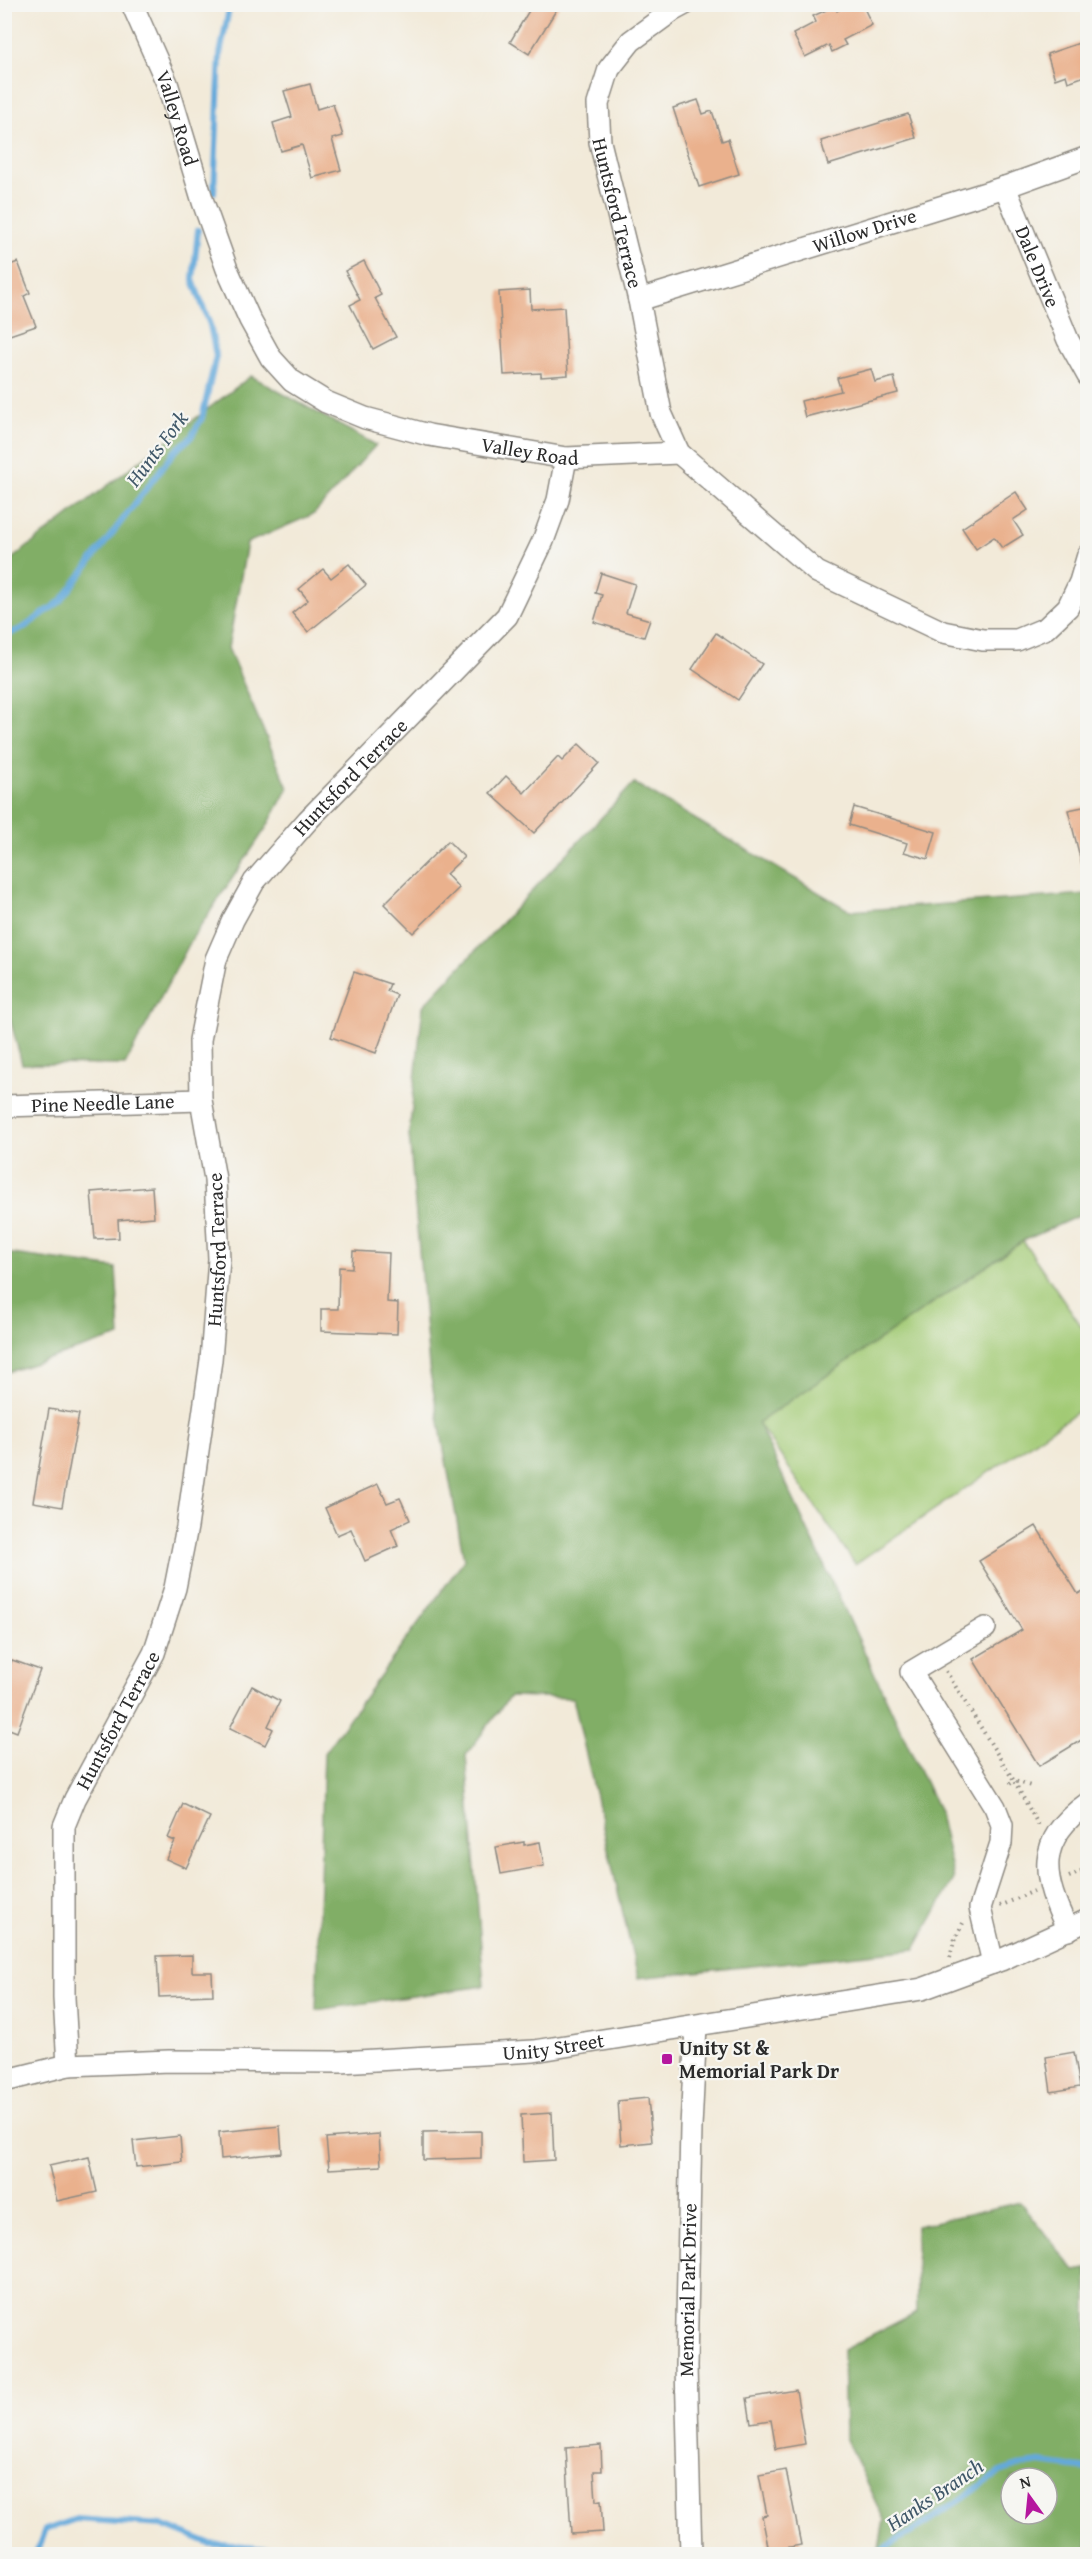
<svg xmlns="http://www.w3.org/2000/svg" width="1092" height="2559" font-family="'Gentium Book Plus',serif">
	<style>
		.green { fill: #a2ca75; stroke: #667a50; stroke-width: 1.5 }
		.forest { fill: #81ae66; stroke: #566c48; stroke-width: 1.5; fill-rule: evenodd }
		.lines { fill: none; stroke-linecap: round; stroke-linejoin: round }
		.stream { stroke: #64a9da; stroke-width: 6 }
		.building { fill: #eab18d }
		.minor-casing { stroke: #8e8a82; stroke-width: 24 }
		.path { stroke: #8e8a82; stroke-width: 4; stroke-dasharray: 1.5 4.5; stroke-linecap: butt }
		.minor { stroke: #fff; stroke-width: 21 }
		.poi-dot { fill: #b5179e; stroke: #f6f6f2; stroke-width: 2 }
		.labels { text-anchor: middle; stroke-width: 4.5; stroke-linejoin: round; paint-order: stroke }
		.street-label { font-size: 20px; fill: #2b2b2b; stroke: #f6f6f2 }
		.poi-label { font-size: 20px; font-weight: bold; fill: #2b2b2b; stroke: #f6f6f2; text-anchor: start }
		.water-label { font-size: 21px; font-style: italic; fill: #3f5768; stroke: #f6f6f2 }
	</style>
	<rect width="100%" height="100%" fill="#f6f6f2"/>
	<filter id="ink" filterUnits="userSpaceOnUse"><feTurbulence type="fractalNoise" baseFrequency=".0167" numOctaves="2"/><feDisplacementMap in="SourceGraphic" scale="12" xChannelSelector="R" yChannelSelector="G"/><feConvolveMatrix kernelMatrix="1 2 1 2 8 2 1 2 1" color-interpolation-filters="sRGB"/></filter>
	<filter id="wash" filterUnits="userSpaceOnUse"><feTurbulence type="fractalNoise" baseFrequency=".008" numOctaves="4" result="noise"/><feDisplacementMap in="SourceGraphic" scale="24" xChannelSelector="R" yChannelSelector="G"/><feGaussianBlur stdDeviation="1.35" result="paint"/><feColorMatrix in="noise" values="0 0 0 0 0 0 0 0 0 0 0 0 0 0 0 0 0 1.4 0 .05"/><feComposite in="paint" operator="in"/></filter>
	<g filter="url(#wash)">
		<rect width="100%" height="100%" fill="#f2ead9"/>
		<path class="green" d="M1023,1241L1087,1334V1405L855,1564L758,1423Z"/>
		<g class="forest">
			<path d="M251,376L376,445L314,514L247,543L228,648L288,788L266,828L193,937L125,1065L22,1064L4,996L5,564Z"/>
			<path d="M634,783L850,911L1087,894V1212L1023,1241L758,1423L938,1810L954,1879L915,1949L638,1978L573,1698L510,1696L466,1755L484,1986L316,2010L324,1753L464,1560L429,1367L409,1134L423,1006Z"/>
			<path d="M5,1253L116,1268L120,1336L5,1373Z"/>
			<path d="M1020,2202L1075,2271L1087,2269V2554H878L884,2520L845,2437L843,2350L917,2312L916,2226ZM1011,2478H1047V2514H1011Z"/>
		</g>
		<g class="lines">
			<g class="stream">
				<path d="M214,192L220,54L230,4"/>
				<path d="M4,636L23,628L61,601L174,452L191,437L202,418L216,356L210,325L193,280L198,230"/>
				<path d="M36,2554L45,2530L76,2519L162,2525L210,2544L331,2554"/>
				<path d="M875,2554L922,2526L1000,2472L1018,2466L1040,2463L1088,2469"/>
			</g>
		</g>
		<g id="blocks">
			<g class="building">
				<path d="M533,4H560L529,54L510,42Z"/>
				<path d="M849,4H862L872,25L843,40L846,45L832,52L829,45L805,57L793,34L816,22L813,16L835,6L837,11Z"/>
				<path d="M1088,40V75L1068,82L1066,75L1055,79L1047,54Z"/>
				<path d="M310,84L317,109L333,104L343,136L332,139L341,170L312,178L302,145L281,151L273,123L292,117L284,91Z"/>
				<path d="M698,100L703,114L712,111L722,141L728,139L739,174L699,187L673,108Z"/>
				<path d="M908,114L916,138L828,165L821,141Z"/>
				<path d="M364,261L381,295L375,298L396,337L373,349L350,305L360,300L345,271Z"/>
				<path d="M18,262L30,293L24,296L36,326L4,337V267Z"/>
				<path d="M530,290L531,309L564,307L568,375L541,377V373L504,375L499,292Z"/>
				<path d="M871,369L875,382L894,377L898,393L805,417L801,401L841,391L837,378Z"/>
				<path d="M1016,492L1028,510L1013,520L1023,535L1002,548L994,537L976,549L962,528Z"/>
				<path d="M349,564L366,585L308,632L292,613L308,600L299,589L323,569L331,578Z"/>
				<path d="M601,573L635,584L626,613L650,620L644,637L594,622L602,595L595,593Z"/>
				<path d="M716,633L762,664L738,700L692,669Z"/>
				<path d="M579,744L599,763L534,833L490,793L506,776L524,793L558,757L562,761Z"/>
				<path d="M1088,806V865H1082L1068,810Z"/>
				<path d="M854,807L936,832L928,859L904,852L907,843L849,825Z"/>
				<path d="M448,841L464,857L446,874L459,888L413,933L384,904Z"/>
				<path d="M354,972L390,984L387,991L397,995L376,1053L331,1037Z"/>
				<path d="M152,1187L154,1217L118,1220L119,1238L95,1239L91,1192Z"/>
				<path d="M353,1251L389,1253L387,1302L398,1303L397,1334L321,1331V1309H338L339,1267L352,1268Z"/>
				<path d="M49,1409L79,1414L62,1507L33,1502Z"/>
				<path d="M378,1484L387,1503L400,1498L410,1520L391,1529L398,1546L365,1561L351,1529L337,1535L325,1508Z"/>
				<path d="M1036,1526L1078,1594L1088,1588V1736L1039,1766L973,1659L1022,1630L979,1561Z"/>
				<path d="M12,1660L40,1670L17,1732L4,1727V1680Z"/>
				<path d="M252,1686L280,1701L268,1726L273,1729L265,1745L230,1728Z"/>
				<path d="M183,1804L210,1817L186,1868L166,1859L175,1841L168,1838Z"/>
				<path d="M524,1842V1845L540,1842L544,1866L501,1874L496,1847Z"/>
				<path d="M192,1955V1972H212L213,1995L159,1997L157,1956Z"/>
				<path d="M1074,2052L1080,2087L1051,2092L1046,2057Z"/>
				<path d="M648,2098L652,2142L621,2145L618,2101Z"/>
				<path d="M552,2113L554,2160L523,2162L521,2115Z"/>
				<path d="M280,2126L282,2153L221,2159L219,2132Z"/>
				<path d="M481,2131V2158L423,2160V2132Z"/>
				<path d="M379,2134L381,2166L329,2169L326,2138Z"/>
				<path d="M180,2136L182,2162L136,2167L133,2141Z"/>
				<path d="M89,2157L97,2192L57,2201L49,2166Z"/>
				<path d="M796,2390L805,2444L776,2449L771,2420L751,2423L747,2398Z"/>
				<path d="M601,2445L602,2471H594L596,2501L601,2500L603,2532L571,2534L566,2448Z"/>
				<path d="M786,2470L801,2545L769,2551L762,2516L767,2515L759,2475Z"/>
			</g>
		</g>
	</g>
	<g filter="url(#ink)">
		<use href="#blocks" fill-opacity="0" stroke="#8e8a82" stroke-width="1.5"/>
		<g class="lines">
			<g class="minor-casing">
				<g id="minor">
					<path id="s1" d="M132,4L167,83L203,202L227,269L250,320L271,358L292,381L326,402L365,418L429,435L566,458L679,453"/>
					<path id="s2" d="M685,4L672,11L631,41L609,69L598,104L600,142L639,300L661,413L679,453L817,572L943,632L983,640H1017L1046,628L1068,607L1080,582L1088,555"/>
					<path id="s3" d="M1005,187L1068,340L1088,376"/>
					<path id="s4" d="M639,300L1005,187L1088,157"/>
					<path id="s5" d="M4,1106L201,1100"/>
					<path d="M985,1628L911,1672L995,1807L1002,1825L1001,1843L980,1908L993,1963"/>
					<path d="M1068,1930C1042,1877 1034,1841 1088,1803"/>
					<path id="s6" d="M68,2065L64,1998V1826L75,1799L154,1653L175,1588L187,1527L211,1360L219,1259L215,1179L201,1100L200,1040L216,959L233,920L254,882L308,820L507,616L543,541L558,500L566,458"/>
					<path id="s7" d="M4,2081L68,2065L169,2061L340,2062L534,2051L922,1989L1001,1960L1088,1920"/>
					<path id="s8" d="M691,2554L686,2367L691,2127L696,2026"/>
				</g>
			</g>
			<g class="path">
				<path d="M946,1671L1014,1781L1031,1786"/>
				<path d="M1010,1784L1014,1781L1039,1826"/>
				<path d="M1069,1877L1088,1869"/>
				<path d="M1000,1906L1034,1891"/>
				<path d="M950,1958L954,1941L963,1923"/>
			</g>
			<use href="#minor" class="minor"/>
		</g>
	</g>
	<rect class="poi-dot" x="661" y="2053" width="12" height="12" rx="3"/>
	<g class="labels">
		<g class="street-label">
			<text dy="7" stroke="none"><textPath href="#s1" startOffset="123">Valley Road</textPath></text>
			<text dy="7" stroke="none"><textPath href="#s2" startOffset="249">Huntsford Terrace</textPath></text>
			<text dy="7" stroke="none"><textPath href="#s4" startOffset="236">Willow Drive</textPath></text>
			<text dy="7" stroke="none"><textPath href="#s3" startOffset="86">Dale Drive</textPath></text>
			<text dy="7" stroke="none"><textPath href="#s1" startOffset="663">Valley Road</textPath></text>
			<text dy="7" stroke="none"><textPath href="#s6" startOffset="1366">Huntsford Terrace</textPath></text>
			<text dy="7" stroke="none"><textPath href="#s5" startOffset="99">Pine Needle Lane</textPath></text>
			<text dy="7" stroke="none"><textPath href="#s6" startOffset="844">Huntsford Terrace</textPath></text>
			<text dy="7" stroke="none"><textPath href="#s6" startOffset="358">Huntsford Terrace</textPath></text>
			<text dy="7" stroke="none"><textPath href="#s7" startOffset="552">Unity Street</textPath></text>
			<text dy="7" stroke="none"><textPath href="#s8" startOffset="264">Memorial Park Drive</textPath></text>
		</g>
		<g class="poi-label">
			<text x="679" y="2055">Unity St &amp;<tspan x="679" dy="23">Memorial Park Dr</tspan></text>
		</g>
		<g class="water-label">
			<text transform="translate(157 449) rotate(-53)" y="7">Hunts Fork</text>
			<text transform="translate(935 2495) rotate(-34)" y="7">Hanks Branch</text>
		</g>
	</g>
	<rect width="1092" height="2559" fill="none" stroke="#f6f6f2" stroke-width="24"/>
	<g transform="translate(1029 2496) rotate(345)"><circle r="28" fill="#f6f6f2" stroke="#a5a5a2" stroke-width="1.5"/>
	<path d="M0-4.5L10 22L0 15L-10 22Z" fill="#b5179e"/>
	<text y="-9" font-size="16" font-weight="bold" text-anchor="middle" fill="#2b2b2b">N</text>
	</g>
</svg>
